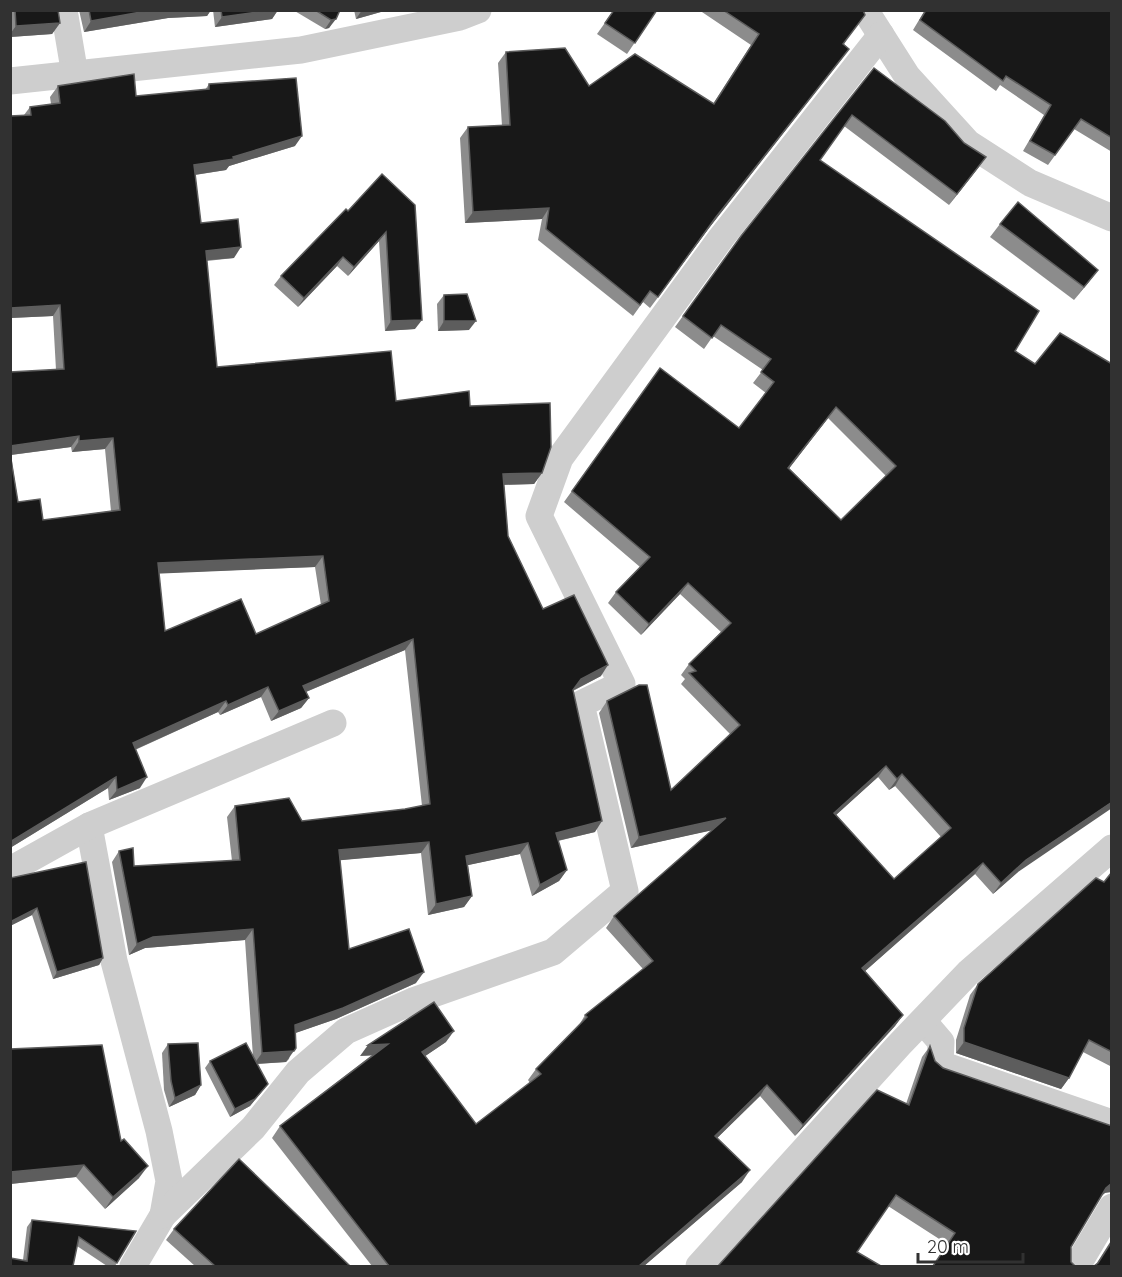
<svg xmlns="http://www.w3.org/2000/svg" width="1122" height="1277" font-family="Quicksand,sans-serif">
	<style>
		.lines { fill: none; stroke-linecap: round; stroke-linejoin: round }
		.street { stroke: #cecece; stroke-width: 27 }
		.wall { fill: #8c8c8c; fill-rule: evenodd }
		.shaded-wall { fill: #5d5d5d }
		.building { fill: #181818; stroke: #5d5d5d; stroke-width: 1.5; fill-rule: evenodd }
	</style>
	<rect width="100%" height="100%" fill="#fff"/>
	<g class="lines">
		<g class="street">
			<path d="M64,10L75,75"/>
			<path d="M865,10L907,76L968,143L1030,183L1112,218"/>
			<path d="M10,81L301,50L460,17L478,10"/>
			<path d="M89,826L114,961L159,1131L169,1181L163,1215L133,1266"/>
			<path d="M10,870L89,826L333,723"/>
			<path d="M923,1021L941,1042L940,1064L1112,1123"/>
			<path d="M163,1215L253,1128L298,1072L346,1031L413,1001L553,952L625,891L581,704L622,684L539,516L560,458L721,238L881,35"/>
			<path d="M699,1266L899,1045L968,973L1112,848"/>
			<path d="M1077,1266L1112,1207"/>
		</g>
	</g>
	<g class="wall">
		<path d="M10,10H58L60,23L52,34L10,37Z"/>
		<path d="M79,10H211L207,16L168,18L84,32Z"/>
		<path d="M213,10H278L272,19L215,27Z"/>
		<path d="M293,10H340L329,28L325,29Z"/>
		<path d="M354,10H388L356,19Z"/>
		<path d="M614,10H657L627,54L597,34Z"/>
		<path d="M699,10H863L844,44L849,49L841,60L709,228L650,308L643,302L633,316L538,240L542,219L465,223L460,138L468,127L502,126L498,63L506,52L589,86L713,104L751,45Z"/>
		<path d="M925,10H1112V152L1074,129L1048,165L1023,151L1044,115L1000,85L996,91L913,30Z"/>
		<path d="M874,68L978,168L949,205L844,126L820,160L1015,351L1018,872L993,894L975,874L865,971L903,1015L895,1026L795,1136L760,1096L717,1138L742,1182L644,1266H372L272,1138L280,1126L372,1055L360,1056L446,1042L425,1056L476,1124L530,1083L528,1080L536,1069L578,1027L585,1015L643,969L606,928L614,916L712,830L631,848L599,713L607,701L671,790L730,734L681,684L685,679L681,675L689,664L721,632L680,594L641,635L608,603L616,592L640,567L564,502L660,368L739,428L766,393L753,383L763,370L713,336L704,349L675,327L741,236ZM828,418L886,476L841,520L789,468ZM878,777L889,790L895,786L941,837L894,879L836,815Z"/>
		<path d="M209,84L295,146L229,166L226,170L195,175L201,223L234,258L207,261L217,367L396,401L470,406L542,473L534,484L504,485L508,536L543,609L601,676L573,691L595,832L558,841L567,870L559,881L532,896L520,854L468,865L472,896L464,907L428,915L421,853L340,860L349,949L416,983L336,1019L295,1033L289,1059L286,1062L257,1064L262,1091L250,1106L230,1117L205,1068L210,1061L253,1057L245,940L145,948L129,955L112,862L119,851L134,866L232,861L227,817L235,806L302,821L405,809L422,806L405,650L306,692L309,698L301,708L271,721L261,697L220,715L218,712L135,750L140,788L109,800L108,788L10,848V372L56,370L53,316L10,318V116L24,115L30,107L51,104L50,97L58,86L136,96L205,90ZM71,447L72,452L105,449L111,511L43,520L18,502L11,455ZM315,567L321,605L256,634L165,631L159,573Z"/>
		<path d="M382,174L415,329L385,331L379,241L348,276L337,266L298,307L274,285L281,276L348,211Z"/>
		<path d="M1000,224L1098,270L1074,300L990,237Z"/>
		<path d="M444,295L469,330L438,331L437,304Z"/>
		<path d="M1112,872V1067L1083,1052L1069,1078L1061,1089L956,1053V1040L970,995L978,984L1104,882Z"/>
		<path d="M10,878L103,958L99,965L53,979L32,915L10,926Z"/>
		<path d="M168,1044L201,1085L195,1095L169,1107L164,1090L162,1053Z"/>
		<path d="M930,1046L935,1061L1105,1193L947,1244L888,1206L857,1252L881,1266H718L877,1090L906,1104L922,1057Z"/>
		<path d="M10,1049L121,1141L139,1178L105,1209L76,1177L10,1184Z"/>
		<path d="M32,1220L136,1231L115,1266H107L77,1246L73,1266L23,1260L27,1227Z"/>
		<path d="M174,1229L350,1266H195L166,1240Z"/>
		<path d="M1112,1239V1266H1095Z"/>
	</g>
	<g class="shaded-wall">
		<path d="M152,10H211L207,16L168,18L84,32L91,21Z"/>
		<path d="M271,10H278L272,19L215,27L222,17Z"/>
		<path d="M362,10H388L356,19Z"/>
		<path d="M336,19L329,28L325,29L331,20Z"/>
		<path d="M60,23L52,34L10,37V34L16,26Z"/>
		<path d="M849,49L709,228L650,308L716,217Z"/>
		<path d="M302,136L295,146L229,166L226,170L187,176L194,165L233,157Z"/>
		<path d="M986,157L978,168L949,205L957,194Z"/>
		<path d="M549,208L542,219L465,223L473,212Z"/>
		<path d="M386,232L379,241L348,276L354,267Z"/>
		<path d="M241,247L234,258L198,261L206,251Z"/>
		<path d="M343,257L337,266L298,307L304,298Z"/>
		<path d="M1098,270L1088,283L1074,300L1084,287Z"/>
		<path d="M60,305L53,316L10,318V308Z"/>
		<path d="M422,320L415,329L385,331L391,321Z"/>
		<path d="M444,321H476L469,330L438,331Z"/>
		<path d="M836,407L828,418L781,479L788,468Z"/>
		<path d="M79,436L71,447L10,455V446Z"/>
		<path d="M113,438L105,449L72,452L79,441Z"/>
		<path d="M542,473L534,484L495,485L503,474Z"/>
		<path d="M323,556L315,567L150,574L158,563Z"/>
		<path d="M688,583L680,594L641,635L649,624Z"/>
		<path d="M413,639L405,650L296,696L303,686Z"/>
		<path d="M608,665L601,676L574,690L581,679Z"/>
		<path d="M268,687L261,697L220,715L228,705Z"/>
		<path d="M309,698L301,708L271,721L279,711Z"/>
		<path d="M226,701L218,712L125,754L133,743Z"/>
		<path d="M886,766L878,777L826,824L834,813Z"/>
		<path d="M902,774L895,786L889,790L897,779Z"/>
		<path d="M116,777L108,788L10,848V842Z"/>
		<path d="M147,777L140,788L109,800L117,790Z"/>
		<path d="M1112,802V808L1018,872L993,894L1001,883L1026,860Z"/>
		<path d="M726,818L718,829L631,848L639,837Z"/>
		<path d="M602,821L595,832L548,843L556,833Z"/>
		<path d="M429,842L421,853L332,861L339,850Z"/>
		<path d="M528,843L520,854L459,867L466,856Z"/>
		<path d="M983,863L975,874L855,980L862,968Z"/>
		<path d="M567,870L559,881L532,896L540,885Z"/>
		<path d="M472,896L464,907L428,915L436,904Z"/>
		<path d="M37,908L32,915L10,926V922Z"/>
		<path d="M253,929L245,940L145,948L129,955L137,944L153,937Z"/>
		<path d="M103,958L99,965L53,979L57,972Z"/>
		<path d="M424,972L416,983L336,1019L287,1036L295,1025Z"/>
		<path d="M903,1015L895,1026L795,1136L803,1125Z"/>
		<path d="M454,1031L446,1042L415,1063L422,1052Z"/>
		<path d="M964,1042L1069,1078L1061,1089L956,1053Z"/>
		<path d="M388,1044L380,1055L360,1056L368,1045Z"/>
		<path d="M296,1048L286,1062L254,1064L262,1053Z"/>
		<path d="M268,1084L250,1106L230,1117L235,1109Z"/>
		<path d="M201,1085L195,1095L169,1107L175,1098Z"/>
		<path d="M767,1085L760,1096L707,1148L715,1136Z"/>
		<path d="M84,1165L76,1177L10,1184V1172Z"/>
		<path d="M148,1166L139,1178L105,1209L113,1197Z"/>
		<path d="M750,1170L742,1182L644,1266H639Z"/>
		<path d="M1112,1183V1192L1105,1193L1098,1199L1106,1188Z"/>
	</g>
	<g class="building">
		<path d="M15,10H58L60,23L16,26Z"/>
		<path d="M89,10H152L91,21Z"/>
		<path d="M221,10H271L222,17Z"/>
		<path d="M315,10H340L336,19L331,20Z"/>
		<path d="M614,10H657L635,43L605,23Z"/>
		<path d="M723,10H863L865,15L843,44L849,49L716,217L658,297L650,291L640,305L546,229L549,208L473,212L468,127L510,125L506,52L565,48L589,86L635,54L714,104L759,34Z"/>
		<path d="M926,10H1112V138L1081,119L1055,155L1030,141L1051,105L1006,76L1003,81L920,20Z"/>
		<path d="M874,68L945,121L964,143L986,157L957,194L852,115L820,160L1039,311L1015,351L1035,364L1060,333L1112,364V802L1026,860L1001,883L983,863L862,968L903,1015L803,1125L767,1085L715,1136L750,1170L639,1266H389L280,1126L388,1044L368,1045L434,1002L454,1031L422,1052L476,1124L541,1074L536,1069L587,1017L585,1015L653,961L614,916L726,818L639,837L607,701L639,685H647L671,790L740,725L689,673L696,671L689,664L731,623L688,583L649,624L616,592L650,557L572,491L660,368L739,428L774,382L761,372L771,359L721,325L712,338L683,316L741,236ZM836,407L896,466L841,520L788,468ZM886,766L897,779L902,774L951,828L894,879L834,813Z"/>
		<path d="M134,74L136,96L209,89V84L296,78L302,136L233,157L234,159L194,165L201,223L238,219L241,247L206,251L217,367L391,351L396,401L469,391L470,406L550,403L551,447L542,473L503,474L508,536L543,609L574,595L608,665L581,679L573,690L602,821L556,833L567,870L540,885L528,843L466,856L472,896L436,904L429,842L339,850L349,949L409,929L424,972L343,1008L295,1025L296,1048L294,1051L262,1053L253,929L153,937L137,944L119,851L133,848L134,866L240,860L235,806L289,798L302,821L405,809L430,804L413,639L303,686L309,698L279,711L268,687L228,705L226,701L133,743L147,777L117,790L116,777L10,842V453L18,502L40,499L43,520L120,510L113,438L79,441V436L10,446V372L64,369L60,305L10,308V116L31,115L30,107L60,103L58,86ZM323,556L329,601L256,634L241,599L165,631L158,563Z"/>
		<path d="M382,174L415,205L422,320L391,321L386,232L354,267L343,257L304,298L281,276L346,209L348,211Z"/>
		<path d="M1018,202L1098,270L1084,287L1000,224Z"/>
		<path d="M467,294L476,321H444V295Z"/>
		<path d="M86,862L103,958L57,972L37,908L10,922V878Z"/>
		<path d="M1112,872V1052L1089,1040L1069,1078L964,1042V1028L978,984L1096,878L1104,882Z"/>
		<path d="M198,1043L201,1085L175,1098L171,1081L168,1044Z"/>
		<path d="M246,1043L268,1084L255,1099L235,1109L210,1061Z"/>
		<path d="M102,1045L121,1141L124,1139L148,1166L113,1197L84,1165L10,1172V1049Z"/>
		<path d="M930,1046L935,1061L943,1068L1112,1126V1183L1106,1188L1071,1247V1262L1075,1266H933L955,1233L896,1195L857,1252L881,1266H718L877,1090L909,1105Z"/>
		<path d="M239,1159L350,1266H215L174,1229Z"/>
		<path d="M32,1220L136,1231L117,1263L79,1237L73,1266H10V1258L27,1261Z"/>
		<path d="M1112,1241V1266H1094L1098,1263Z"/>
	</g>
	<rect width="1122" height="1277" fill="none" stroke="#313131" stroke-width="24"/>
	<path d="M918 1253v9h105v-9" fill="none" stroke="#313131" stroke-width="3"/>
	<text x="927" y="1253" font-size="18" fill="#313131" stroke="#ffffff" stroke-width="4.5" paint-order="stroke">20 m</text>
</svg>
